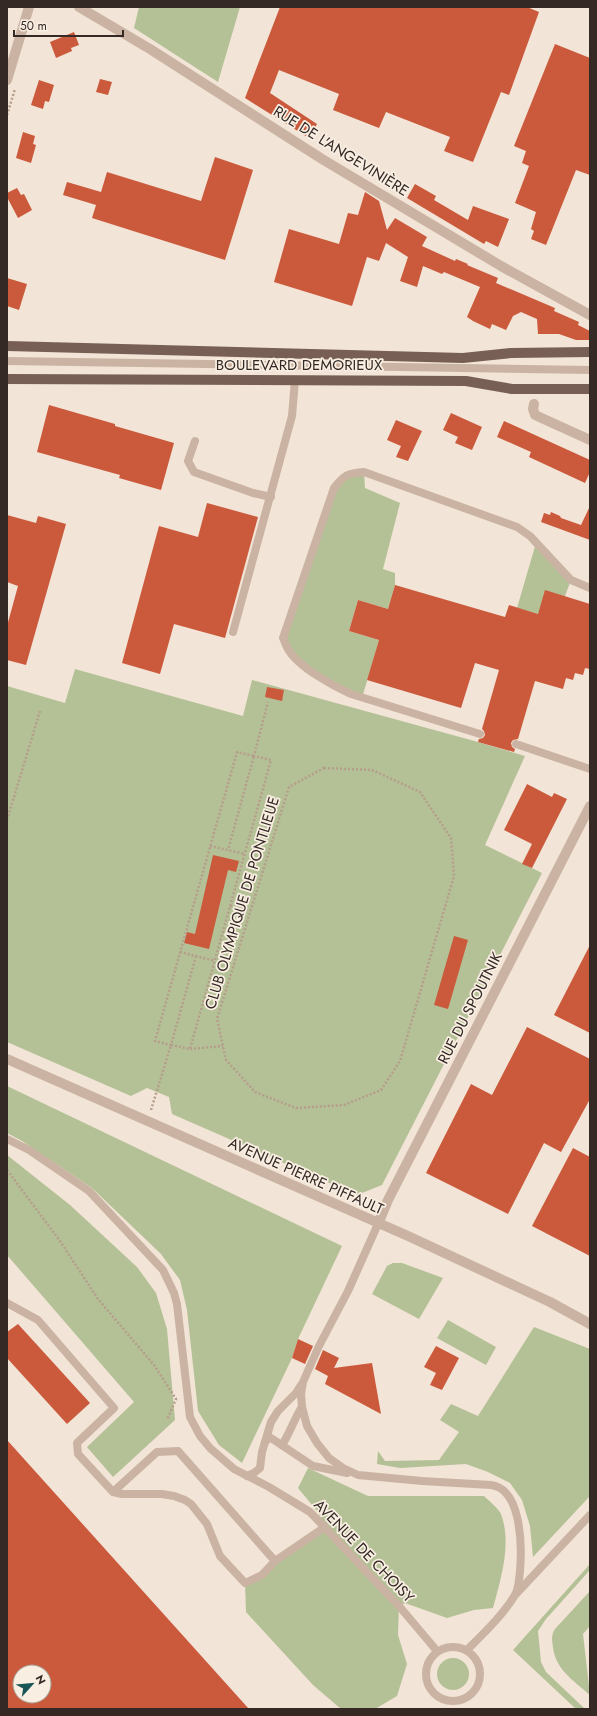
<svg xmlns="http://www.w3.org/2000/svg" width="597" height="1716" font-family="Jost,sans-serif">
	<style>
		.green { fill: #b4c196 }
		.building { fill: #cb593b; fill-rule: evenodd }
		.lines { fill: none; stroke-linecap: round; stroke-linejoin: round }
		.path { stroke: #b59d8c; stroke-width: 2.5; stroke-dasharray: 2 2; stroke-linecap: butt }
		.service { stroke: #cab3a2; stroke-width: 8 }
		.minor { stroke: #cab3a2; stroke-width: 10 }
		.primary { stroke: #775f55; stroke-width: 10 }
		.labels { text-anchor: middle; stroke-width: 3.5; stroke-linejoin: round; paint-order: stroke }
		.street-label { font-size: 15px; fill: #342925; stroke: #f9eee2 }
	</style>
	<rect width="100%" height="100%" fill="#f2e4d6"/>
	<g class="green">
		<path d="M139,7H240L218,82L134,28Z"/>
		<path d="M364,472L365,488L400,503L383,569L395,573V585L388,609L358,600L349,631L379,640L362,698L297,660L283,638L341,479Z"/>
		<path d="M536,543L571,580L565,596L538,614L517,608Z"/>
		<path d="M75,669L243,716L252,680L478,742L525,756L485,845L542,873L382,1185L357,1195L172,1114L169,1097L147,1088L131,1096L7,1042V686L65,703Z"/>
		<path d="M7,1086L342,1246L298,1339L292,1358L242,1463L219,1445L198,1411L187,1310L180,1280L161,1254L92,1188L22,1141L7,1133Z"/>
		<path d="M7,1155L70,1205L137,1267L156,1293L167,1329L175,1420L113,1477L87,1447L134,1402L7,1255Z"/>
		<path d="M393,1263H402L443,1278L419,1319L372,1294L387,1266Z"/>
		<path d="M448,1320L496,1347L486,1365L437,1338Z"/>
		<path d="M534,1327L590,1349V1496L533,1557L530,1526L522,1500L510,1483L488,1472L466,1464L400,1468L377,1464L378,1451L385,1461L439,1460L459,1432L440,1420L451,1404L478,1416Z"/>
		<path d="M308,1468L368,1496H484C489,1501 498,1508 501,1514C512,1544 501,1578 493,1608L474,1610L447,1618L405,1603L399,1606L398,1635L407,1664L397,1696L375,1709H341L313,1685L246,1612L245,1583L325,1526L317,1511L298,1488Z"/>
		<path d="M590,1564V1570L546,1619L538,1631L541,1662L546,1672L585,1709H576L513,1650Z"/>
		<path d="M590,1591V1626L583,1634L590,1695C574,1681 555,1669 553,1647C552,1640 551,1635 555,1629Z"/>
		<circle cx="453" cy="1674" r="16"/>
	</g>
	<g class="building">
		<path d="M280,7H527L539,12L509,95L501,92L473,162L444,151L450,137L386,112L379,128L333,110L339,94L279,70L270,93L317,124L309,138L245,98Z"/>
		<path d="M74,32L79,45L71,48L72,51L56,58L50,42Z"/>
		<path d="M555,44L590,58V175L576,170L546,245L531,239L534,231L531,229L536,212L515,203L529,166L522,163L526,151L514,146Z"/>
		<path d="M100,79L112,82L108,95L96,92Z"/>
		<path d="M39,80L54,85L49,102L45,101L43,109L31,105Z"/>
		<path d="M23,132L35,136L33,144L36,145L31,163L16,158Z"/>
		<path d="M215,157L253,170L225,260L92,218L96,205L63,195L67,182L101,192L107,172L201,201Z"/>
		<path d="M415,184L436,196L434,200L468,220L473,206L509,219L498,247L486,241L484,244L407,198Z"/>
		<path d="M17,188L21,195L24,194L32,210L18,218L7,197V193Z"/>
		<path d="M365,192L379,201L387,230L395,218L427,237L422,246L455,261L456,259L468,264L467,265L498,278L496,283L555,308L554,311L579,322L578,325L590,331V340H576L559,334H538L537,319L521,312L513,316L506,330L492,324L490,329L473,321L467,317L480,287L444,272L442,274L423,266L417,287L400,281L408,257L386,243L379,261L367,257L352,306L274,282L289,229L339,244L348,213L358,215Z"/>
		<path d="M7,278L27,284L19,310L7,306Z"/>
		<path d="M49,405L115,424V426L174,443L161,490L119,478L120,475L37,452Z"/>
		<path d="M451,413L482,427L472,450L455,443L458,437L443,430Z"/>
		<path d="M396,420L422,431L408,461L396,457L401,446L387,440Z"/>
		<path d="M504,421L590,460V472L585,483L529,457L531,452L497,437Z"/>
		<path d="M207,503L258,517L225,638L174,624L160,674L122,663L159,526L198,537Z"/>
		<path d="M590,506V540L541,522L544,513L550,515L551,512L560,516L561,518L581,525Z"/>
		<path d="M7,515L36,523L38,516L66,524L26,665L7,660V626L18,586L7,582Z"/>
		<path d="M395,585L505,617L509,605L538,614L545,590L590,604V669L585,668L583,675L575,673L573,680L566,678L563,689L535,681L518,739L513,740L511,743L512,747L515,749L514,752L478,742L479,739L483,738L485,735L484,731L482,729L499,670L475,663L461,708L367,680L379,640L349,631L358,600L388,609Z"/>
		<path d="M267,687L284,690L282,701L265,697Z"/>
		<path d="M527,784L552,797L554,793L567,799L532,868L522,864L532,844L504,830Z"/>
		<path d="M213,855L239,861L236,872L228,870L209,949L184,943L187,932L195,934Z"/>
		<path d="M454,936L468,940L448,1009L434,1005Z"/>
		<path d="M590,945V1033L554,1015Z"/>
		<path d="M527,1027L590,1059V1099L561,1152L544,1143L508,1214L426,1173L471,1084L492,1095Z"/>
		<path d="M573,1148L590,1157V1256L532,1226Z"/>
		<path d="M18,1324L90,1403L67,1424L7,1358V1332Z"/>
		<path d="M298,1339L313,1346L305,1364L292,1358Z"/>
		<path d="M436,1346L459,1358L442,1390L430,1385L436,1373L424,1367Z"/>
		<path d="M323,1350L339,1358L334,1368L372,1363L381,1414L325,1384L328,1376L315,1369Z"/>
		<path d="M7,1440L249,1709H7ZM20,1672H44V1696H20Z"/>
	</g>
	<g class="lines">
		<g class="path">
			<path d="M7,115L15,89"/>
			<path d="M324,768L372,770L420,792L451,838L454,876L400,1061L381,1090L344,1105L296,1108L255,1092L226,1060L217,1019L289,787Z"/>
			<path d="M7,820L40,711"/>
			<path d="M210,846L245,854"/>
			<path d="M230,906L250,910"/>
			<path d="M180,952L215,961"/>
			<path d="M196,956L171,1045L155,1041L237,752L254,756L228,850"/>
			<path d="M190,1049L223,1046"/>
			<path d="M151,1110L171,1045L190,1049L271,760L254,756L268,702"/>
			<path d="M7,1170L60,1241L98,1299L154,1365L176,1399L167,1420"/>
		</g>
		<g class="service">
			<path d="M7,361L590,370"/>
			<path d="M195,441L188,461L194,472L253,493L271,497"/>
			<path d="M233,632L292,416L295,380"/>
			<path d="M480,734L351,694C333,686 298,667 288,649C286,646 285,642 283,638L334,488C344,475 348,473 364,472L517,527L530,536L571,580L590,588"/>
			<path d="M516,744L590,769"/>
			<path d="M7,1139L29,1150L89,1191L163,1270L174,1293L177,1304L190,1417L200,1436L210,1448L234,1469L269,1487L310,1512L399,1606L437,1651"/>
			<path d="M378,1224L348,1291L319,1346L303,1382L301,1394L302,1407L307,1426L317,1443L329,1458L343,1468L358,1475L422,1481L491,1485C522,1489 522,1547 520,1571C519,1578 519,1588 515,1595C503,1615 484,1633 467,1650"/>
			<path d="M7,1303L38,1320L114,1408L77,1443L78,1454L113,1492L122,1494H162L174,1496L185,1500L191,1504L207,1524L220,1556L245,1583L262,1575L275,1561L178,1451L157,1452L113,1492"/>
			<path d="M265,1442L269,1438H271L313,1466L347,1473"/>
			<path d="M282,1445C290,1433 294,1419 302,1407"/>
			<path d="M247,1476L254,1473L260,1468L262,1452L271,1422L278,1411L296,1393L301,1385"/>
			<path d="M275,1561L325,1527"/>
			<path d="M516,1594L590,1515"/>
			<circle cx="453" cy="1674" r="27"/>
		</g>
		<g class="minor">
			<path d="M79,7L150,49L322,159L501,266L590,315"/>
			<path d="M7,80L29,7"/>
			<path d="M534,404L533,409L535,415L590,440"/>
			<path d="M7,1059L408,1236L550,1302L590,1324"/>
			<path d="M378,1224L388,1200L590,806"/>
		</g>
		<g class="primary">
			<path d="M7,346L463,358L511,353L590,352"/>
			<path d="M7,379L466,381L512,389H590"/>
		</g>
	</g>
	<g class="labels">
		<g class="street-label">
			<text transform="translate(341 151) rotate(32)" y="5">RUE DE L'ANGEVINIÈRE</text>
			<text x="299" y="370">BOULEVARD DEMORIEUX</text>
			<text transform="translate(242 903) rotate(-73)" y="5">CLUB OLYMPIQUE DE PONTLIEUE</text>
			<text transform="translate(470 1008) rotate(-63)" y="5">RUE DU SPOUTNIK</text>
			<text transform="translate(306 1176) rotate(24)" y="5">AVENUE PIERRE PIFFAULT</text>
			<text transform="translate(364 1551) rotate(46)" y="5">AVENUE DE CHOISY</text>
		</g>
	</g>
	<rect width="597" height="1716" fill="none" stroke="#342925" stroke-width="16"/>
	<g transform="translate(32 1684) rotate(63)"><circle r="19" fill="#f9eee2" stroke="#aa9f96"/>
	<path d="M0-3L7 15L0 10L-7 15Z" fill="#195557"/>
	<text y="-6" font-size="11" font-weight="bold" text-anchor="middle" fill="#342925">N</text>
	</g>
	<path d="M14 30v6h109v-6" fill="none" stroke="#342925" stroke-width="2"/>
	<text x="20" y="30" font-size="12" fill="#342925" stroke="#f9eee2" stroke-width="3" paint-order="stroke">50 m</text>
</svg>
